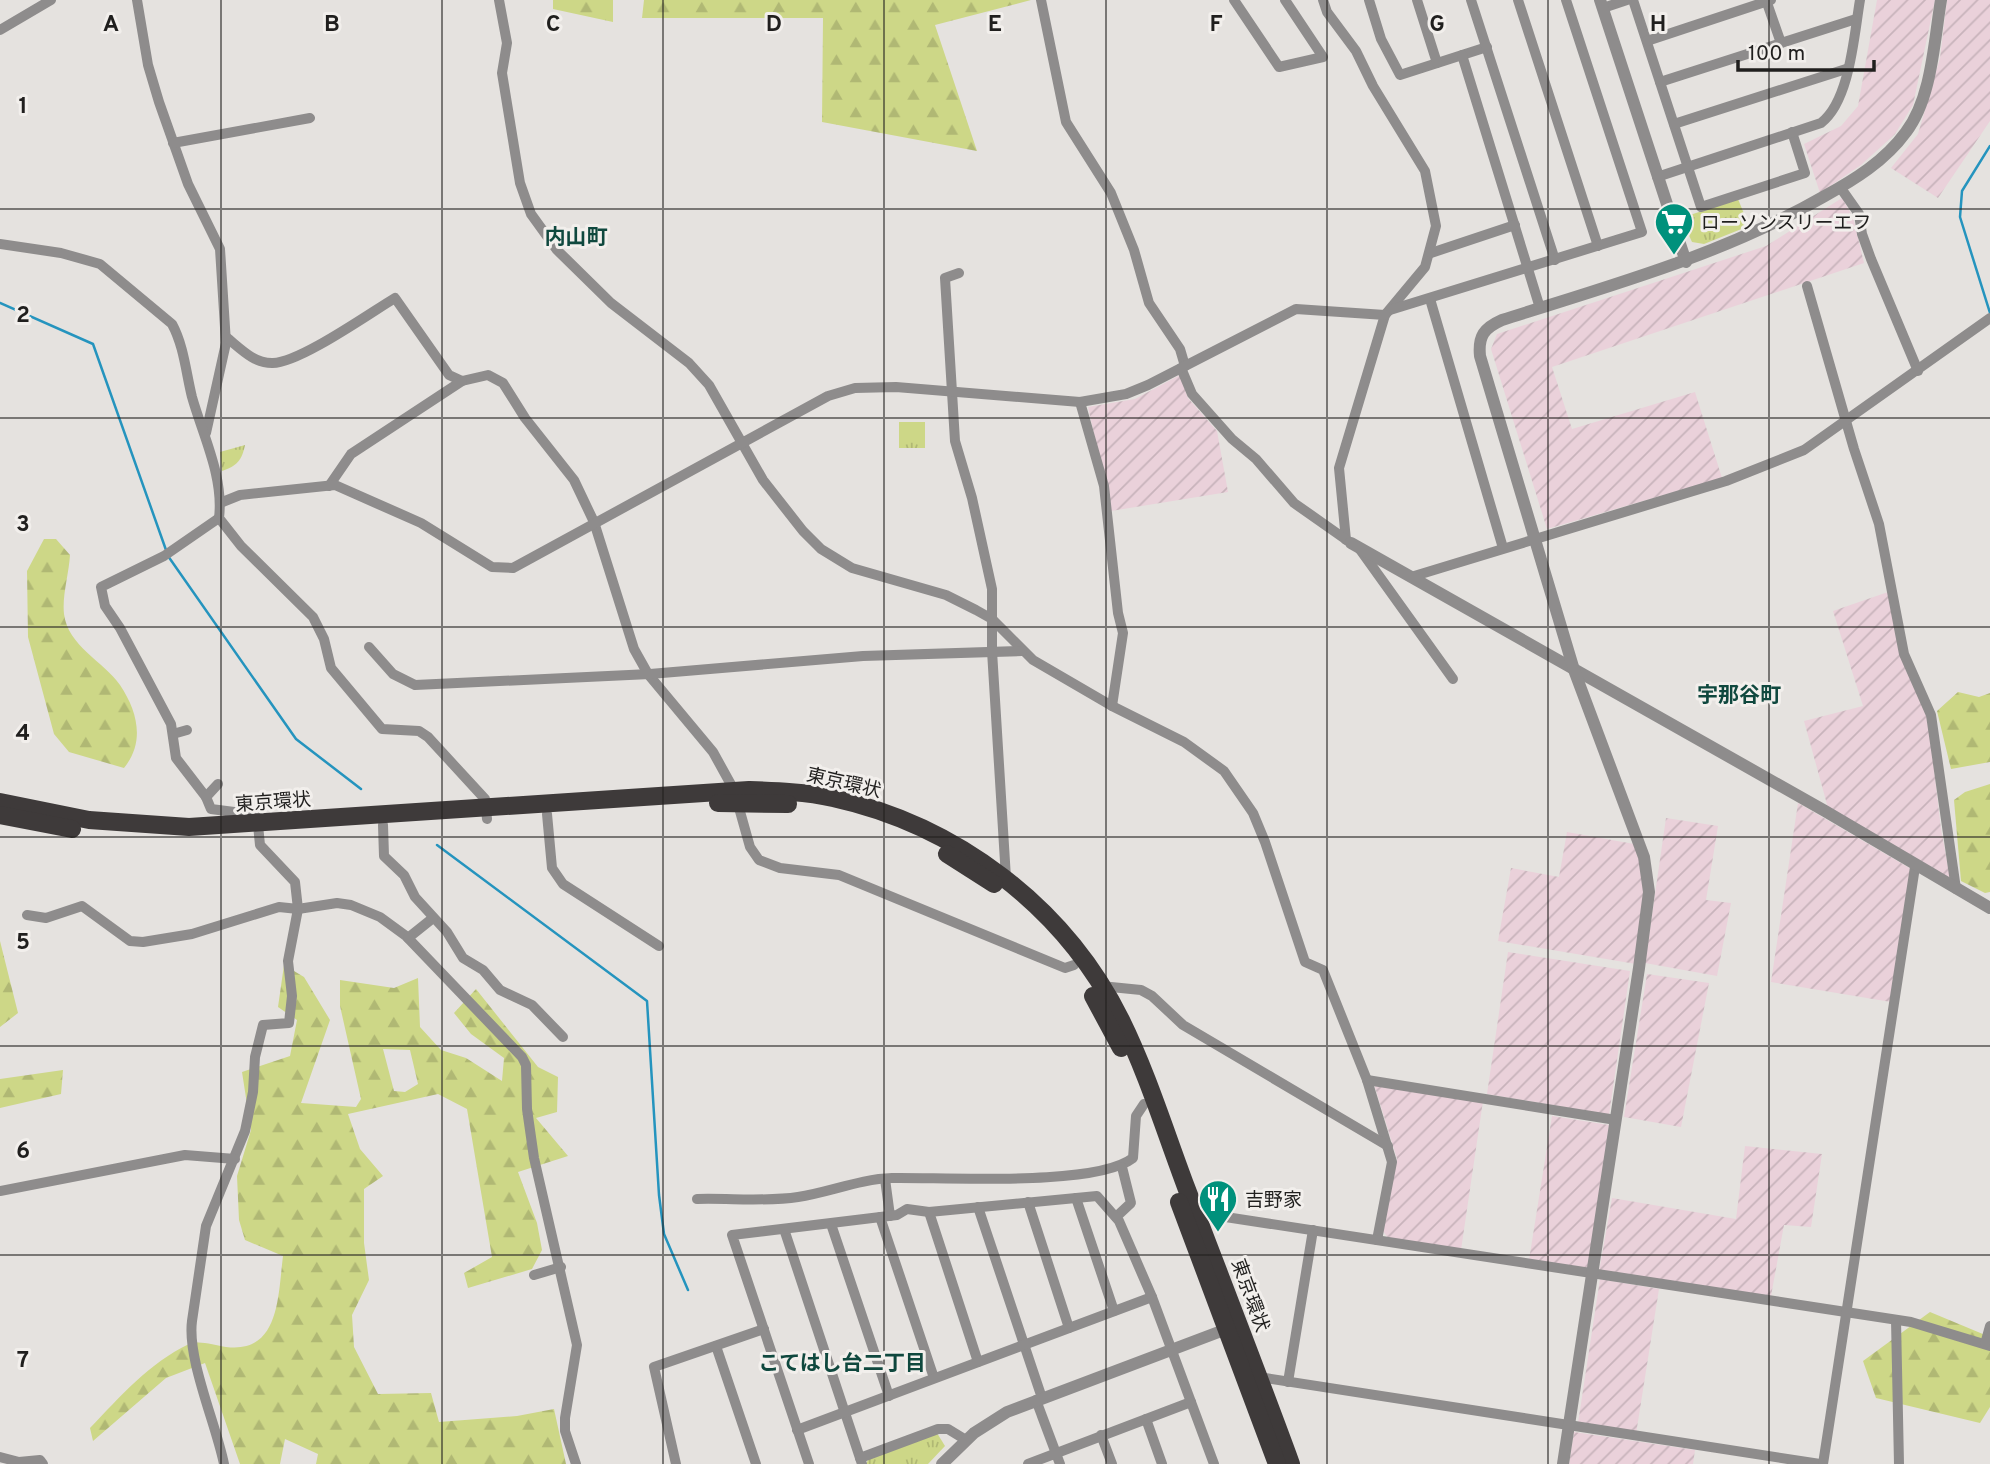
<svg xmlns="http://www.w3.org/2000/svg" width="1990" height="1464" font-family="Overpass,'Noto Sans JP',sans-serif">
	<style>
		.industrial { fill: url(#industrial-furrows) }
		.grass { fill: url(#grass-tufts) }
		.forest { fill: url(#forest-firs); fill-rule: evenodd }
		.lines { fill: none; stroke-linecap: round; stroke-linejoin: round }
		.stream { stroke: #2594be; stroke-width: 2.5 }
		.minor { stroke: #8e8c8c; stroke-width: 10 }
		.tertiary { stroke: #8e8c8c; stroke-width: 12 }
		.trunk { stroke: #3e3a3a; stroke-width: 18 }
		.grid { fill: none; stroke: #201f1e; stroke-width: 2; stroke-opacity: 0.55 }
		.labels { text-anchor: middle; stroke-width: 6; stroke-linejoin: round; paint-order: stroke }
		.poi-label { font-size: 19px; fill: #201f1e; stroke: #f2efec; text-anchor: start }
		.street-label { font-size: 19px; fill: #201f1e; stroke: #f2efec }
		.neighbourhood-label { font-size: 21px; font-weight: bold; fill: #0f483e; stroke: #f2efec }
		.grid-label { font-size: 23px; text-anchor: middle; font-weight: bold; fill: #201f1e; stroke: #f2efec; stroke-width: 6; stroke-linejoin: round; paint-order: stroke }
	</style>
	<defs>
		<pattern id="industrial-furrows" width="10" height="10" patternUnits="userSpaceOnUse" patternTransform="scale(1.75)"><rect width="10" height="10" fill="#ead1da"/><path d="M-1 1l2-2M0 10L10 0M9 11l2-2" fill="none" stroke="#c8b3bb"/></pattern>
		<pattern id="grass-tufts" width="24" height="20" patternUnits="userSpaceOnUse" patternTransform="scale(1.75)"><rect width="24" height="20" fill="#cdd787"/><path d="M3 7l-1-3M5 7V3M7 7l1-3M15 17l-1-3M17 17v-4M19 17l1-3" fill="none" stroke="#b0b874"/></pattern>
		<pattern id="forest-firs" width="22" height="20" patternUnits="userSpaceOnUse" patternTransform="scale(1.75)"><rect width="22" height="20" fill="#cdd787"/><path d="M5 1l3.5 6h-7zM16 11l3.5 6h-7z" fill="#b0b874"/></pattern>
	</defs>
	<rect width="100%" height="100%" fill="#e5e2df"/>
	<g class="industrial">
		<path d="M1877,0H1935L1913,105L1895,134L1861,165L1820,193L1804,144L1841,126L1858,106Z"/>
		<path d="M1947,0H1990V121L1938,198L1891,168L1918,134L1940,58Z"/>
		<path d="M1842,198L1853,217L1864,263L1552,367L1572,429L1695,392L1722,478L1547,529L1491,349L1497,334L1766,246Z"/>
		<path d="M1180,375L1188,398L1217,431L1228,492L1111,511L1088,407L1135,399Z"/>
		<path d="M1888,592L1928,717L1941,829L1951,882L1828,808L1804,721L1863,706L1833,611Z"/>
		<path d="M1798,803L1913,870L1891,1002L1771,982Z"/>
		<path d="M1666,818L1718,826L1706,900L1731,903L1717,976L1645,963Z"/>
		<path d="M1567,832L1634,844L1644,871L1645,892L1636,964L1498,941L1511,868L1559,877Z"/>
		<path d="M1508,952L1630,971L1609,1115L1487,1094Z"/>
		<path d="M1647,974L1709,983L1681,1127L1624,1117Z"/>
		<path d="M1374,1084L1483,1101L1461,1250L1388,1238L1383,1231L1397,1159Z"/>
		<path d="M1552,1116L1609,1125L1589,1271L1529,1260Z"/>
		<path d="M1745,1146L1822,1154L1811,1227L1784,1225L1771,1296L1599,1272L1612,1198L1736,1219Z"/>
		<path d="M1600,1279L1659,1289L1636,1434L1578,1423Z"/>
		<path d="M1574,1432L1695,1450L1693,1464H1569Z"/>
	</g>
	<g class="grass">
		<path d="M1738,199L1749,226L1704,244L1692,242L1681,218Z"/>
		<rect x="899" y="422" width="26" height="26"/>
		<path d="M245,445C242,460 237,466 222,471L220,452Z"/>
		<path d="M937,1433L945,1446L928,1464H866L869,1458Z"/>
	</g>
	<g class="forest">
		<path d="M553,0H613V22L553,9Z"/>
		<path d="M644,0H1031L935,25L977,151L822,122L823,18H642Z"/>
		<path d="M44,539H56L70,555C69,573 62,596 64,614C68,646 103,661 120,685C138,712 145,742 124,768L69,752L54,734L28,637L27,571Z"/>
		<path d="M1958,692L1979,697L1990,693V762L1951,769L1937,711Z"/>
		<path d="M1990,784V892L1985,893L1961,881L1954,800L1965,792Z"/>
		<path d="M0,941L18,1013L0,1027Z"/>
		<path d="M284,965L304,977L330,1020L301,1103L356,1107L361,1099L340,1006V980L394,988L418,978L420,1027L441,1050L466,1058L502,1081L504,1058L471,1034L454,1013L476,989L538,1067L558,1077L557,1112L536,1118L568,1156L518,1172L537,1223L542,1250L532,1269L468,1288L464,1273L492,1257L467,1109L438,1094L348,1114L360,1149L383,1176L364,1189V1243L369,1280L352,1315L354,1347L378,1394L431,1393L439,1422L517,1416L554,1409L566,1464H316L318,1454L285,1439L280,1464H240L205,1363L166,1378L93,1441L90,1428C120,1397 149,1363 189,1344C198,1340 215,1345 226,1347C280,1354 278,1295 283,1256L245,1240L239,1220L237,1176L251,1130L242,1072L290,1056L297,1020L278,1007ZM383,1049L410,1050L418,1084L405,1092L394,1091Z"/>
		<path d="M63,1070L61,1094L0,1108V1079Z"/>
		<path d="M1930,1312L1990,1337V1407L1980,1423L1876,1398L1863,1361Z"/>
	</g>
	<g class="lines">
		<g class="stream">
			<path d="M1990,146L1962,191L1960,217L1990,313"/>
			<path d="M0,303L93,344L166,550"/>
			<path d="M168,556L296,739L361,789"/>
			<path d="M437,845L647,1001L659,1195L664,1234L688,1290"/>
		</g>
		<g class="minor">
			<path d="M137,0L148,65L159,102L188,184L220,249L226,343L206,433"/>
			<path d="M499,0L507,43L502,73L520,183L531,214L557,250L611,303L689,363L709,385L763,480L803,531L821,549L852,568L946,595L976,610L992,619L1033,660L1112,706L1184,742L1224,771L1253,813L1265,842L1305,962L1323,970L1367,1080L1392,1162L1377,1240"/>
			<path d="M1041,0L1066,122L1111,193L1134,250L1149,303L1180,349L1185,366"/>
			<path d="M1234,0L1279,67L1323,57L1285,0"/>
			<path d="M1323,0L1327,12L1356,51L1373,86L1425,171L1436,226L1425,267L1385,315L1339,468L1346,540"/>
			<path d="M1369,0L1381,39L1400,75L1487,47"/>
			<path d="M1417,0L1437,63"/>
			<path d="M1471,0L1555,260"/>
			<path d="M1518,0L1598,246"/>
			<path d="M1633,0L1701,207L1805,173L1792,132"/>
			<path d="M1766,0L1781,43"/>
			<path d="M1603,8L1627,0"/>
			<path d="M0,30L51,0"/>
			<path d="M1647,41L1771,0"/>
			<path d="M1462,55L1540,308"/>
			<path d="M1660,82L1856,19"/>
			<path d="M1674,124L1846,69"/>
			<path d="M173,143L310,118"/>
			<path d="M1657,177L1821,123C1850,101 1854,35 1860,0"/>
			<path d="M1840,187L1859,214L1862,234L1871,259L1918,371"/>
			<path d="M0,244L61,253L100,264L172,324C184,346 186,373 192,397C203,436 224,477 219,518L241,546L313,617L324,639L331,668L382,729L419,731L428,737L485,799L487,819"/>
			<path d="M1431,253L1515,225"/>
			<path d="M959,273L945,278L955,441L972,498L992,589V651L1006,878"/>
			<path d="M1807,286L1854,449L1879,524L1904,654L1931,715L1956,889"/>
			<path d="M1430,299L1503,548"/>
			<path d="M1390,310L1642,232L1566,0"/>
			<path d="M226,337C240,348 253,363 272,363C298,364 370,313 395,298L449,375L462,381L488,375L503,383L525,418L574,480L594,522L634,649L648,674L713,752L734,790L750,847L759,860L780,868L839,875L1065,968L1074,965"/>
			<path d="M1181,368L1192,394L1232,439L1256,459L1294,503L1348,541"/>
			<path d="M1080,402L1104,486L1118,613L1123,633L1112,706"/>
			<path d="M329,486L351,454L462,381"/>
			<path d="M220,503L240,495L335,485L421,523L492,567L513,568L828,396L855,388L896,387L1080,402L1126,394L1148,385L1296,309L1385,315"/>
			<path d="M1359,548L1453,679"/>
			<path d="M1411,577L1726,481L1804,450L1990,318"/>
			<path d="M369,647L393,674L415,685L650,674L863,656L1022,651"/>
			<path d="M173,734L187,730"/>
			<path d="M218,784L206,797L211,809L257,815L260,845L295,882L298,909L288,961L292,996L289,1023L263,1025L255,1057L253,1092L245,1131L206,1226L192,1321C187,1359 216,1424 224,1464"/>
			<path d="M206,797L176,758L171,724L120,628L105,606L101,587L164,556L219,518"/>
			<path d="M547,814L552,868L563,884L659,946"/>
			<path d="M383,825L384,856L404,875L415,897L447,932L463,958L483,970L500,990L532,1005L563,1037"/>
			<path d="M27,915L46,918L82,906L130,941L143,942L192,934L279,907L298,909L337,903L351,905L380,917L406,936L522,1057L526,1065L527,1109L534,1158L577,1345L565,1418V1431L576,1464"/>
			<path d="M408,938L433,918"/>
			<path d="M1101,986L1141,990L1152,996L1183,1025L1388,1146"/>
			<path d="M1367,1080L1616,1120"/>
			<path d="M885,1179L890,1216"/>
			<path d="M0,1191L185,1155L235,1159"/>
			<path d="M1076,1198L1114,1311"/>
			<path d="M697,1199C730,1198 766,1202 798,1197C830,1192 860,1179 892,1178C943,1177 1096,1187 1133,1158L1136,1116L1144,1104"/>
			<path d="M1028,1202L1069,1328"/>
			<path d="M978,1207L1042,1398"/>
			<path d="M929,1212L978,1362"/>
			<path d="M1193,1212L1911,1322L1990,1346"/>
			<path d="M880,1217L934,1378"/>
			<path d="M1116,1217L1131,1203L1122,1167"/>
			<path d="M831,1224L889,1396"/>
			<path d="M784,1229L862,1464"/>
			<path d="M534,1275L561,1267"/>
			<path d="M1896,1320L1899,1464"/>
			<path d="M1985,1344L1990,1326"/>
			<path d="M716,1346L756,1464"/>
			<path d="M1259,1377L1820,1464"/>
			<path d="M1288,1382L1313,1230"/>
			<path d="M1036,1400L1060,1464"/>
			<path d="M1146,1419L1162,1464"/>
			<path d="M797,1430L1152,1297"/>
			<path d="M1101,1435L1112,1464"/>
			<path d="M0,1457L19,1462L40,1460L43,1464"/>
			<path d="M860,1458L938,1429H948L966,1440"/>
			<path d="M676,1464L654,1367L764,1329"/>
			<path d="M809,1464L732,1235L897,1215L907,1209L929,1212L1097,1196L1119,1221L1152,1297L1214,1464"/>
			<path d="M1028,1464L1191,1402"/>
			<path d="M1823,1464L1915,867"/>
		</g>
		<g class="tertiary">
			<path d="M1600,0L1686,262"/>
			<path d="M1351,543L1825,811L1990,908"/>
			<path d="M942,1464L974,1433L1007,1412L1232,1327"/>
			<path d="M1563,1464L1639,968L1649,892L1644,857L1574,670L1480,356C1478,336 1484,328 1502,320C1612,285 1722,255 1823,197C1854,180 1885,161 1906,132C1932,98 1934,41 1941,0"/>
		</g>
		<g class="trunk">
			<path d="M0,802L89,820L189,827L749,790C777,791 806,792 833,798C956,825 1064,906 1121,1020C1147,1073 1165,1131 1186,1187C1221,1279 1257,1371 1291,1464"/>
			<path d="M718,803L788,804"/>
			<path d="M0,815L72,829"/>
			<path d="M947,854L994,884"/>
			<path d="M1093,996L1121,1048"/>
			<path d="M1179,1202L1277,1464"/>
		</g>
	</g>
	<path class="grid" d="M221,0V1464M442,0V1464M663,0V1464M884,0V1464M1106,0V1464M1327,0V1464M1548,0V1464M1769,0V1464M0,209H1990M0,418H1990M0,627H1990M0,837H1990M0,1046H1990M0,1255H1990"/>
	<defs>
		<g id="supermarket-pin" transform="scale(2.0125)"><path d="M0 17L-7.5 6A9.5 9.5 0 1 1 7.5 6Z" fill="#00917c" stroke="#f2efec"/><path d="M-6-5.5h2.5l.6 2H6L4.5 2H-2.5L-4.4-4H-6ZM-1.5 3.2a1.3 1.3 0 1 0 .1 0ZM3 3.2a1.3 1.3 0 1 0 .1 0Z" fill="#fff"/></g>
		<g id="restaurant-pin" transform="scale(2.0125)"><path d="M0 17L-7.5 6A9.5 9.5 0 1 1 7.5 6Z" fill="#00917c" stroke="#f2efec"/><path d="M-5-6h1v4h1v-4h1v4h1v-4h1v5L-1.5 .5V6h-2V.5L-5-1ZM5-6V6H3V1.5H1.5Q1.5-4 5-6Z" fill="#fff"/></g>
	</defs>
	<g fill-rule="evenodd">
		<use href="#supermarket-pin" x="1674" y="222"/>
		<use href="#restaurant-pin" x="1218" y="1199"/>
	</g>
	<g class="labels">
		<g class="poi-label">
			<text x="1701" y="229">ローソンスリーエフ</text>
			<text x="1245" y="1206">吉野家</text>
		</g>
		<g class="street-label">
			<text transform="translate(844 782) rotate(13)" y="7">東京環状</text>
			<text transform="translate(273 801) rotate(-4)" y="7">東京環状</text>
			<text transform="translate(1251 1295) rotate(70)" y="7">東京環状</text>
		</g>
		<g class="neighbourhood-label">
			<text x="576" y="244">内山町</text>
			<text x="1739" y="702">宇那谷町</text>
			<text x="842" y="1370">こてはし台二丁目</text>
		</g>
	</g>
	<g class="grid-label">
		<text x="111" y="31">A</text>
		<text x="332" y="31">B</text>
		<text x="553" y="31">C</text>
		<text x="774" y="31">D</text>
		<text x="995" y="31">E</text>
		<text x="1216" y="31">F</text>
		<text x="1437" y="31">G</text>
		<text x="1658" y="31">H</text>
		<text x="23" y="113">1</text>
		<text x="23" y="322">2</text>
		<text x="23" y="531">3</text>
		<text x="23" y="740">4</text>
		<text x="23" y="949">5</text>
		<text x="23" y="1158">6</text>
		<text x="23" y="1367">7</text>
	</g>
	<path d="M1738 60v10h136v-10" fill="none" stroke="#201f1e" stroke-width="3.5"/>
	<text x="1748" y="60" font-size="21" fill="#201f1e" stroke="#f2efec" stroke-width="5" paint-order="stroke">100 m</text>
</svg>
